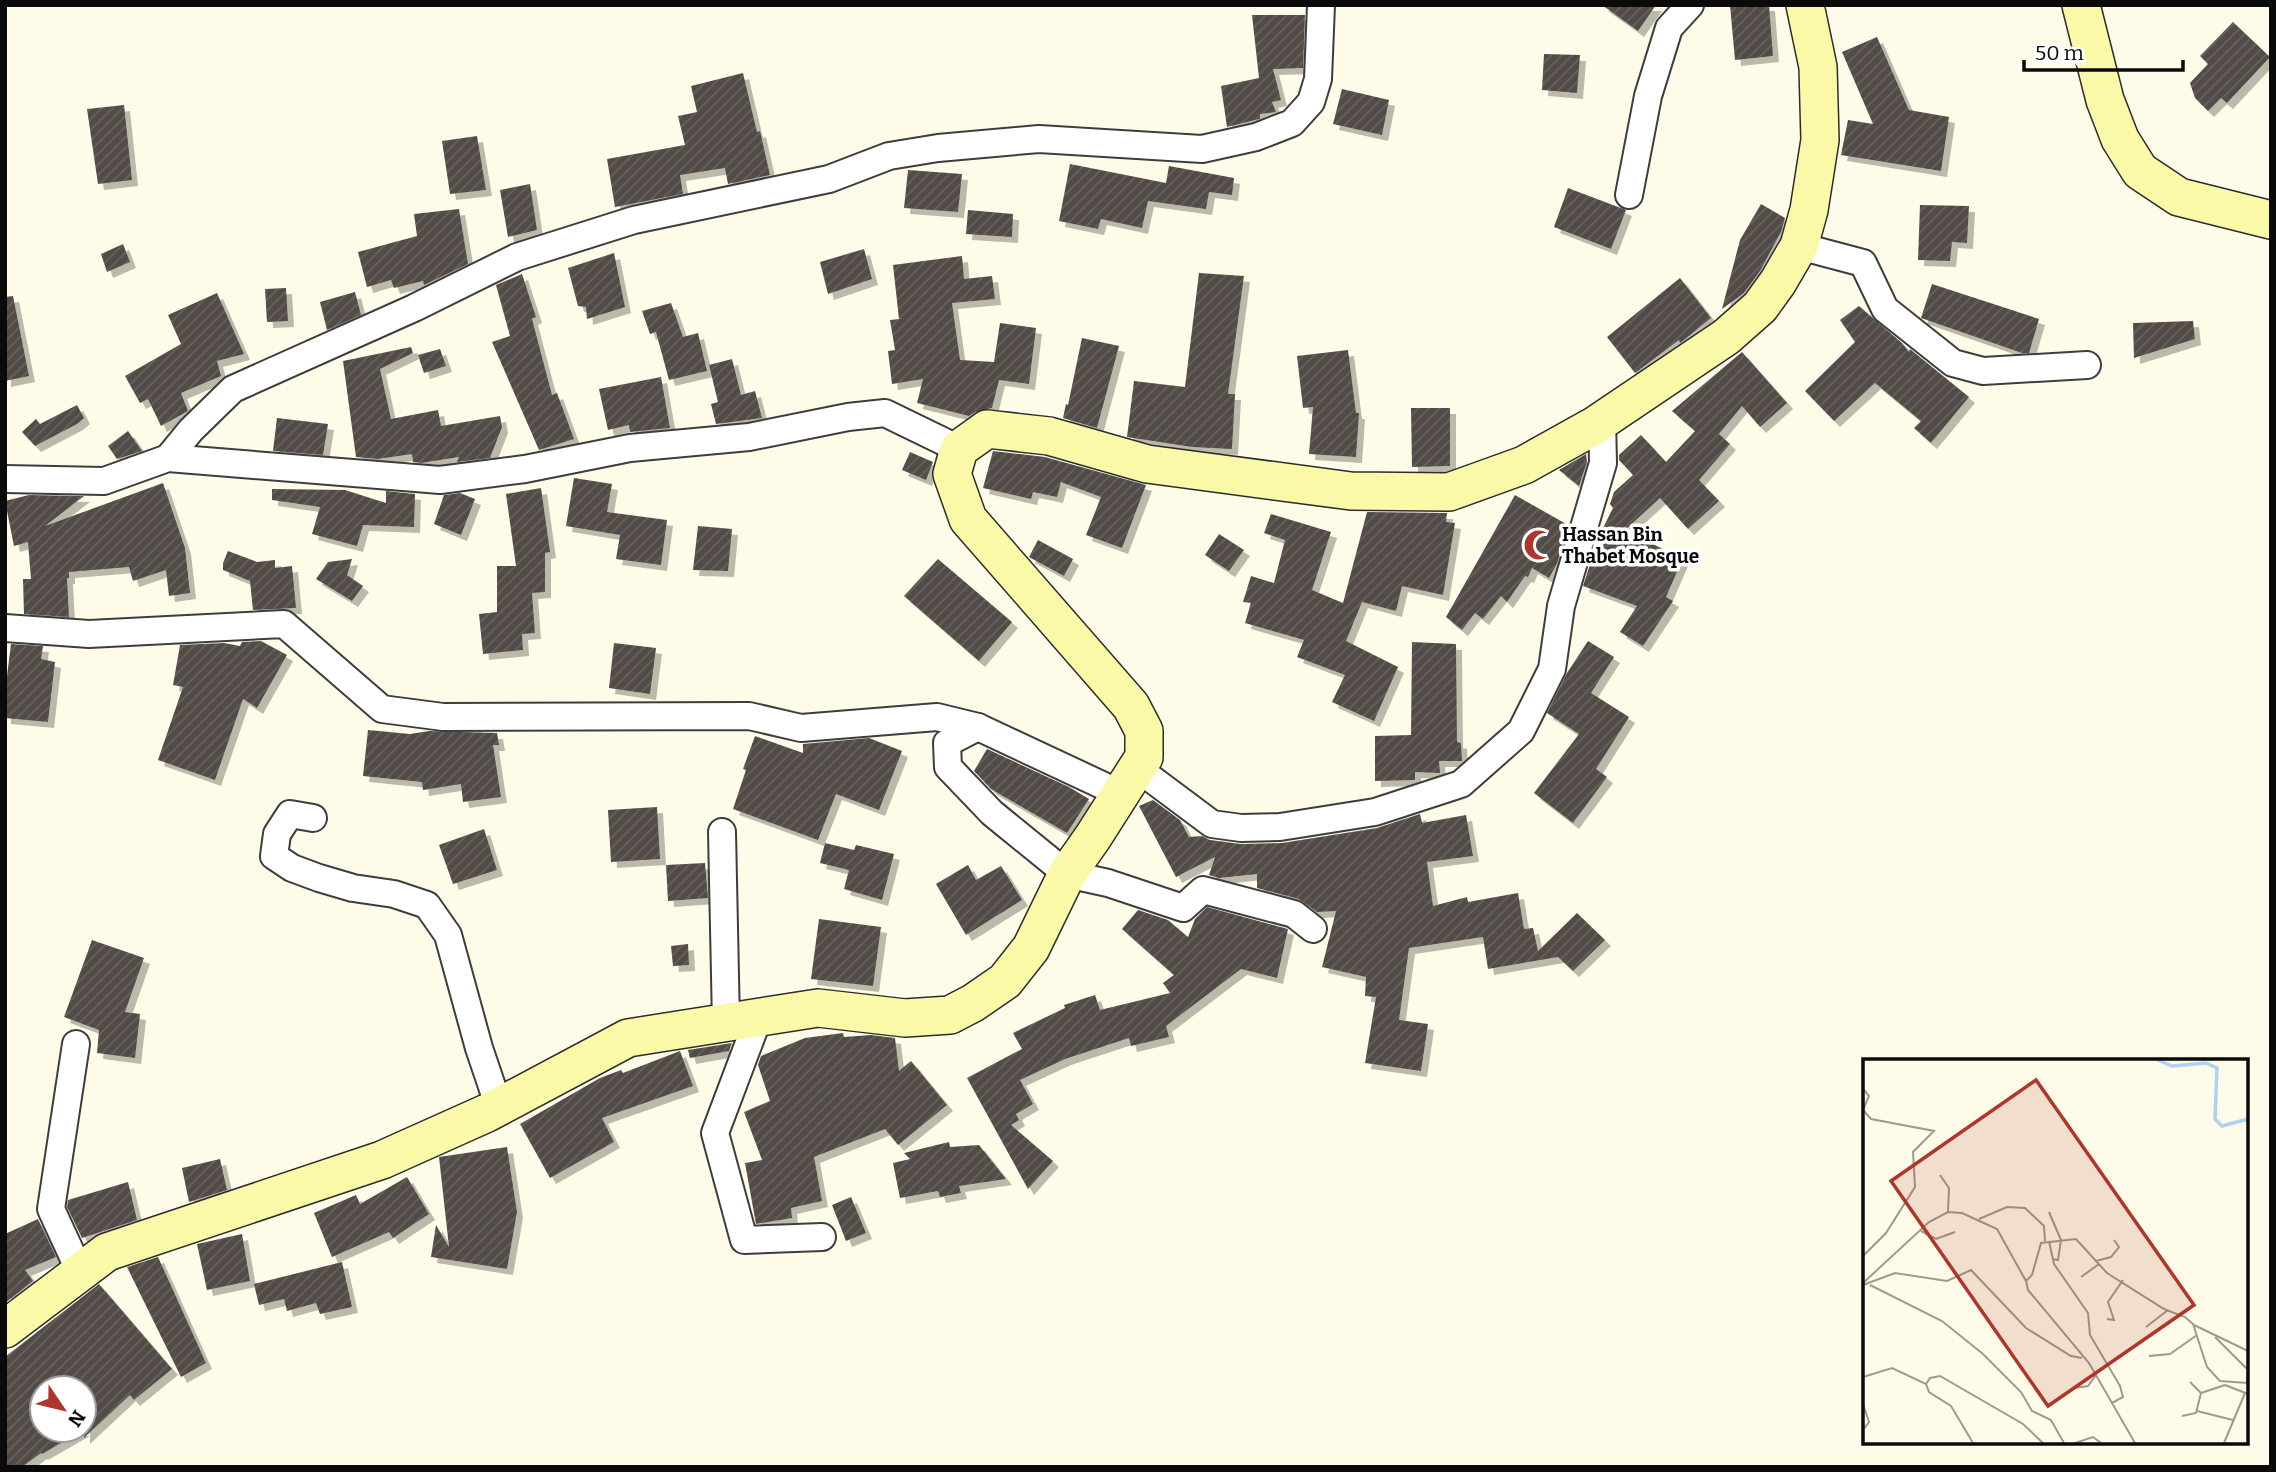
<svg xmlns="http://www.w3.org/2000/svg" width="2276" height="1472" font-family="Bitter,serif">
	<style>
		.building { fill: url(#building-hatch); filter: url(#shadow) }
		.lines { fill: none; stroke-linecap: round; stroke-linejoin: round }
		.street-casing { stroke: #3d3d3d; stroke-width: 30 }
		.secondary-casing { stroke: #2c2c2c; stroke-width: 40 }
		.street { stroke: #fff; stroke-width: 26 }
		.secondary { stroke: #f9f9a7; stroke-width: 37 }
		.labels { text-anchor: middle; stroke-width: 7; stroke-linejoin: round; paint-order: stroke }
		.poi-label { font-size: 19px; font-weight: bold; fill: #0a0a0a; stroke: #fff; text-anchor: start }
		.inset-river { fill: none; stroke: #b1d1f1; stroke-width: 3.5 }
		.inset-road { fill: none; stroke: #9c9b8f; stroke-width: 2 }
		.view { fill: #af362d; fill-opacity: 0.15; stroke: #af362d; stroke-width: 3.5 }
		.inset-edge { fill: none; stroke: #0a0a0a; stroke-width: 3.5 }
	</style>
	<defs>
		<pattern id="building-hatch" width="6" height="6" patternUnits="userSpaceOnUse" patternTransform="scale(1.75)"><rect width="6" height="6" fill="#524c47"/><path d="M-1 1l2-2M0 6l6-6M5 7l2-2" fill="none" stroke="#66615d"/></pattern>
		<filter id="shadow"><feDropShadow dx="6" dy="6" stdDeviation="0" flood-color="#0004"/></filter>
	</defs>
	<rect width="100%" height="100%" fill="#fefce8"/>
	<g class="building">
		<path d="M1602,5H1656L1638,31Z"/>
		<path d="M1730,5H1769L1773,56L1735,60Z"/>
		<path d="M1252,15H1305L1303,68L1273,69L1281,100L1272,102L1276,112L1260,114V119L1255,120L1227,127L1221,86L1259,78Z"/>
		<path d="M2233,22L2270,57L2227,103L2221,98L2208,111L2195,98L2190,83L2208,64L2200,56Z"/>
		<path d="M1877,37L1909,110L1949,117L1941,171L1841,155L1848,120L1873,124L1842,52Z"/>
		<path d="M1544,54L1580,55L1577,93L1542,90Z"/>
		<path d="M743,73L757,132L760,131L770,175L728,184L725,168L680,175L683,194L615,207L607,159L685,145L678,116L697,112L691,86Z"/>
		<path d="M1342,89L1389,100L1382,135L1333,124Z"/>
		<path d="M124,105L132,180L98,184L87,109Z"/>
		<path d="M477,136L486,190L450,194L442,141Z"/>
		<path d="M1070,164L1166,183L1169,166L1234,178L1232,195L1209,192L1206,209L1148,201L1142,228L1101,219L1098,229L1059,221Z"/>
		<path d="M908,170L962,174L958,212L904,208Z"/>
		<path d="M530,184L537,230L508,237L500,190Z"/>
		<path d="M1568,188L1626,210L1611,249L1554,227Z"/>
		<path d="M1761,204L1785,218L1781,232L1760,271L1744,293L1722,309L1740,240Z"/>
		<path d="M1920,205L1969,206L1967,243L1952,242L1950,261L1918,260Z"/>
		<path d="M459,209L468,264L424,285L423,281L394,288L391,280L367,287L358,252L417,236L414,214Z"/>
		<path d="M968,210L1013,214L1012,237L966,234Z"/>
		<path d="M123,244L130,262L107,272L101,254Z"/>
		<path d="M864,249L872,279L828,294L820,262Z"/>
		<path d="M614,253L625,307L587,319L586,307L578,306L568,268Z"/>
		<path d="M962,256L964,279L992,276L995,299L952,303L960,360L994,362L1000,323L1036,328L1029,384L999,380L992,408L976,412L969,416L917,403L923,379L892,384L888,351L895,350L890,320L899,319L893,265Z"/>
		<path d="M1199,273L1244,276L1228,394H1235L1232,449L1192,447L1127,437L1134,381L1185,387Z"/>
		<path d="M522,274L536,317L532,319L552,395L557,393L574,439L539,450L492,342L510,336L496,285Z"/>
		<path d="M1680,278L1711,318L1684,340L1680,343L1679,340L1635,373L1607,337Z"/>
		<path d="M1932,284L2039,319L2029,353H2022L1921,318Z"/>
		<path d="M286,288L288,321L267,322L265,289Z"/>
		<path d="M355,292L361,315L327,330L320,302Z"/>
		<path d="M217,293L244,354L217,361L221,376L181,393L188,411L161,426L148,399L140,403L125,376L181,344L168,315Z"/>
		<path d="M13,296L29,376L5,381V297Z"/>
		<path d="M671,303L683,337L698,333L707,371L669,380L656,332L650,334L642,311Z"/>
		<path d="M1859,306L1902,343L1909,352L1910,349L1969,397L1931,443L1914,428L1921,421L1875,383L1834,421L1805,391L1855,342L1840,320Z"/>
		<path d="M2193,321L2195,339L2134,358L2133,323Z"/>
		<path d="M1082,338L1119,346L1097,428L1063,418L1066,404L1068,405Z"/>
		<path d="M411,347L413,353L380,369L391,419L438,410L441,426L500,416L502,427L490,458L457,462L459,457L421,463L413,462L412,454L378,459L356,457L343,361Z"/>
		<path d="M440,349L446,366L424,373L418,355Z"/>
		<path d="M1348,350L1356,413H1359L1356,457L1309,454L1313,407L1303,408L1297,356Z"/>
		<path d="M1742,352L1787,403L1760,427L1742,406L1719,434L1730,444L1699,480L1719,501L1688,529L1660,498L1624,531L1683,558L1666,597L1673,601L1643,646L1620,632L1637,606L1583,586L1600,534L1613,508L1610,504L1614,492L1633,475L1619,460V455L1641,435L1666,462L1695,431L1672,411Z"/>
		<path d="M732,359L741,395L755,391L762,418L716,424L711,404L718,402L709,365Z"/>
		<path d="M661,377L670,428L630,432L629,425L608,430L599,389Z"/>
		<path d="M77,405L84,418L77,424L35,446L22,432L36,419L40,424Z"/>
		<path d="M1411,408H1450V466L1412,467Z"/>
		<path d="M277,418L328,424L323,455L273,451Z"/>
		<path d="M128,431L142,451L117,459L108,446Z"/>
		<path d="M993,451L1045,457L1146,485L1122,548L1086,535L1101,497L1061,482L1057,497L1033,492L1031,499L983,488Z"/>
		<path d="M910,452L933,462L926,480L902,470Z"/>
		<path d="M1586,454L1587,462L1579,486L1559,470Z"/>
		<path d="M574,478L612,484L607,512L667,520L661,565L616,559L620,535L566,526Z"/>
		<path d="M163,483L185,548L190,593L169,596L166,570L133,581L129,567L69,572V578H67L69,617L24,614L23,579H31L28,542L14,546L5,501L29,495L84,496L45,526Z"/>
		<path d="M541,488L550,552L545,553V592L532,593L535,633L522,634L523,650L483,654L479,614L497,612V566H516L506,494Z"/>
		<path d="M272,489L345,490L386,503V491L415,494L414,527L363,525L357,546L312,534L320,507L272,500Z"/>
		<path d="M460,493L475,499L461,535L434,524L444,495Z"/>
		<path d="M1515,495L1568,525L1557,564L1549,578L1532,568L1528,577L1525,576L1507,602L1501,596L1483,619L1475,613L1462,630L1446,617Z"/>
		<path d="M1367,512L1447,513L1446,522L1455,523L1443,595L1402,586L1396,611L1362,602L1346,641L1398,667L1374,721L1332,702L1345,675L1297,657L1304,640L1245,623L1251,603L1243,602L1251,576L1274,583L1285,540L1264,533L1271,514L1331,532L1312,590L1343,603Z"/>
		<path d="M698,526L732,529L728,571L693,570Z"/>
		<path d="M1219,534L1244,550L1229,571L1205,555Z"/>
		<path d="M1038,540L1073,559L1064,576L1029,557Z"/>
		<path d="M228,551L257,562L275,560V568L292,566L296,608L253,610L250,581L223,570V563Z"/>
		<path d="M352,559L347,575L363,586L352,601L316,579L328,562Z"/>
		<path d="M938,559L1012,622L979,661L904,596Z"/>
		<path d="M261,641L287,655L257,708L243,699L215,780L158,760L183,687L173,685L180,645L224,643L240,646L242,642Z"/>
		<path d="M1588,641L1614,657L1591,693L1629,717L1596,769L1607,777L1573,823L1534,793L1579,734L1547,713L1567,673Z"/>
		<path d="M1412,642L1456,644L1457,742L1461,743L1462,761H1439L1440,773L1415,772V780L1375,781V736L1411,735Z"/>
		<path d="M614,643L656,648L650,694L609,688Z"/>
		<path d="M11,644L43,646L41,659L55,662L48,722L5,718V692Z"/>
		<path d="M368,730L410,734L429,731L497,733L499,745H493L501,797L463,802L461,784L423,790L422,782L363,776Z"/>
		<path d="M755,736L803,753V744L869,738L902,751L879,810L836,794L818,840L733,809L746,770L743,769Z"/>
		<path d="M987,749L1069,787L1089,799L1067,833L991,789L974,771Z"/>
		<path d="M1153,800L1180,820L1189,837L1202,836L1210,840L1241,844L1282,843L1377,828L1420,814L1422,823L1466,815L1473,856L1427,862L1433,906L1467,897L1468,902L1518,893L1524,929L1533,928L1538,951L1577,913L1605,940L1573,971L1558,957L1488,969L1483,937L1409,948L1399,1020L1428,1024L1421,1071L1365,1063L1376,997L1365,996L1366,977L1322,967L1336,911L1317,912L1299,899L1257,888V874L1219,878L1209,875L1215,857L1176,877L1139,806Z"/>
		<path d="M657,807L660,859L611,862L608,810Z"/>
		<path d="M484,829L497,870L453,884L439,845Z"/>
		<path d="M825,843L854,850L856,845L894,854L882,900L844,889L849,870L820,863Z"/>
		<path d="M705,863L708,898L668,901L666,865Z"/>
		<path d="M968,865L976,880L1001,866L1022,900L966,935L936,884Z"/>
		<path d="M1207,907L1288,929L1277,978L1241,969L1166,1026L1169,1037L1131,1046L1129,1038L1065,1059L1020,1080L1033,1104L1016,1114L1019,1120L1011,1125L1053,1161L1028,1189L967,1078L1022,1049L1013,1033L1065,1008L1064,1005L1095,995L1100,1010L1170,993L1163,983L1174,975L1122,929L1138,910L1168,920L1188,937L1195,919Z"/>
		<path d="M819,919L881,927L873,986L811,979Z"/>
		<path d="M92,940L144,958L125,1012L140,1014L135,1058L97,1053L99,1030L64,1017Z"/>
		<path d="M688,944L689,965L673,966L671,946Z"/>
		<path d="M843,1033L844,1037L871,1035L895,1038L899,1071L911,1061L947,1105L898,1145L885,1129L814,1157L822,1201L791,1208L792,1218L756,1224L745,1163L762,1160L744,1112L770,1101L758,1065L761,1056L805,1038Z"/>
		<path d="M732,1043L729,1051L690,1058L688,1050Z"/>
		<path d="M680,1051L693,1086L602,1118L614,1142L550,1178L520,1124L600,1078L621,1070L623,1073Z"/>
		<path d="M949,1142L950,1147L979,1145L1006,1179L959,1186L961,1193L940,1197L938,1191L900,1198L893,1163L910,1159L904,1153Z"/>
		<path d="M507,1147L517,1212L507,1269L431,1257L436,1225L449,1247L439,1157Z"/>
		<path d="M220,1159L227,1190L189,1202L182,1168Z"/>
		<path d="M407,1177L429,1214L393,1238L389,1232L332,1257L314,1213L356,1195L360,1204Z"/>
		<path d="M128,1182L137,1220L82,1238L67,1207L68,1200Z"/>
		<path d="M851,1197L866,1233L846,1241L832,1205Z"/>
		<path d="M38,1219L56,1257L25,1270L33,1281L5,1303V1234Z"/>
		<path d="M242,1234L250,1281L207,1290L197,1244Z"/>
		<path d="M158,1257L206,1363L181,1377L127,1267Z"/>
		<path d="M342,1262L352,1307L320,1314L316,1303L287,1311L284,1299L259,1305L254,1284Z"/>
		<path d="M99,1284L172,1369L134,1400L130,1395L84,1438V1388H42V1430H84L42,1454L41,1453L22,1467H5V1357Z"/>
	</g>
	<g class="lines">
		<g class="street-casing">
			<g id="street">
				<path d="M1629,195L1648,96L1669,28L1690,5"/>
				<path d="M1799,246L1863,263L1885,309L1953,363L1983,371L2087,365"/>
				<path d="M168,458L191,430L233,389L414,308L517,257L634,220L829,179L889,156L938,148L1039,139L1202,149L1256,137L1292,123L1311,102L1318,79L1321,5"/>
				<path d="M5,479L104,481L168,458L440,480L525,469L630,448L749,437L848,417L885,413L959,449"/>
				<path d="M5,628L89,634L284,624L382,709L443,717L749,716L801,728L937,717L978,727L1121,794"/>
				<path d="M978,727L947,743L948,767L992,813L1067,874L1108,883L1183,908L1203,890L1294,914L1313,929"/>
				<path d="M1137,768L1212,824L1241,828L1280,827L1375,812L1461,784L1521,731L1552,669L1561,606L1603,463L1602,420"/>
				<path d="M313,818L290,814L277,834L274,856L292,868L319,878L353,888L394,894L427,905L448,935L479,1048L499,1107"/>
				<path d="M722,832L726,1023"/>
				<path d="M758,1019L715,1133L744,1240L822,1237"/>
				<path d="M76,1044L51,1209L80,1272"/>
			</g>
		</g>
		<g class="secondary-casing">
			<g id="secondary">
				<path d="M2081,5L2105,100L2120,139L2140,171L2179,197L2271,220"/>
				<path d="M5,1329L107,1252L382,1160L487,1113L628,1038L818,1008L905,1018L950,1015L973,1003L1005,981L1031,948L1067,874L1093,837L1144,757V731L1131,706L968,519L952,474L959,449L987,429L1049,436L1147,464L1351,491L1449,492L1524,465L1594,426L1726,337L1760,307L1778,282L1799,246L1809,210L1820,140L1818,67L1805,5"/>
			</g>
		</g>
		<use href="#street" class="street"/>
		<use href="#secondary" class="secondary"/>
	</g>
	<defs>
		<g id="mosque-bare" transform="scale(2.415)"><path d="M3.5-4.9A6 6 0 1 0 3.5 4.9A5 5 0 1 1 3.5-4.9Z" fill="#af362d" stroke="#fff" stroke-width="2.5" paint-order="stroke"/></g>
	</defs>
	<g fill-rule="evenodd">
		<use href="#mosque-bare" x="1539" y="545"/>
	</g>
	<g class="labels">
		<g class="poi-label">
			<text x="1562" y="541">Hassan Bin<tspan x="1562" dy="22">Thabet Mosque</tspan></text>
		</g>
	</g>
	<g transform="translate(1863 1059)">
		<rect width="385" height="385" fill="#fefce8"/>
		<path class="inset-river" d="M295,1L309,7L343,4L354,9L352,60L359,67L385,60"/>
		<path class="inset-road" d="M0,30L6,37L0,51L8,60L71,72L50,93L52,128L23,174L0,197M77,116L86,129L85,153M186,153L198,181L195,201L189,200M116,160L144,148L162,149L181,167L182,182M58,172L73,180L92,173M186,182L191,205L225,254L227,276L257,327L260,338L249,344M233,202L248,198L256,188L251,181M218,218L236,205M163,222L165,231L226,304L272,384M0,224L66,163L85,153L99,154L134,170L163,222L169,216L178,184L213,180L244,214L301,250L322,258L330,265L344,308L357,322L385,324M0,226L32,214L84,222L108,211L163,269L208,297L219,299M7,226L79,262L120,295L158,333L169,352L188,361L201,384M244,260L251,261L245,243L260,221M331,266L385,292M283,268L305,251M352,278L385,311L384,324M286,297L307,295L334,276M0,318L29,309L63,325L66,333L88,347L110,384M327,323L338,334L362,326M63,325L67,319L77,317L160,365L180,384M362,326L385,335M212,329L225,327L233,316M0,345L6,363L0,371M334,352L370,361M319,357L333,354L338,334M212,384L230,378L238,384M361,384L382,334"/>
		<path class="view" d="M173,21L331,246L185,347L28,122Z"/>
		<rect width="385" height="385" class="inset-edge"/>
	</g>
	<rect width="2276" height="1472" fill="none" stroke="#0a0a0a" stroke-width="14"/>
	<g transform="translate(63 1409) rotate(125)"><circle r="33" fill="#ffffff" stroke="#9d9d9d" stroke-width="2"/>
	<path d="M0-5L12 26L0 18L-12 26Z" fill="#af362d"/>
	<text y="-10" font-size="19" font-weight="bold" text-anchor="middle" fill="#0a0a0a">N</text>
	</g>
	<path d="M2024 60v10h159v-10" fill="none" stroke="#0a0a0a" stroke-width="3.5"/>
	<text x="2035" y="60" font-size="21" fill="#0a0a0a" stroke="#ffffff" stroke-width="5" paint-order="stroke">50 m</text>
</svg>
